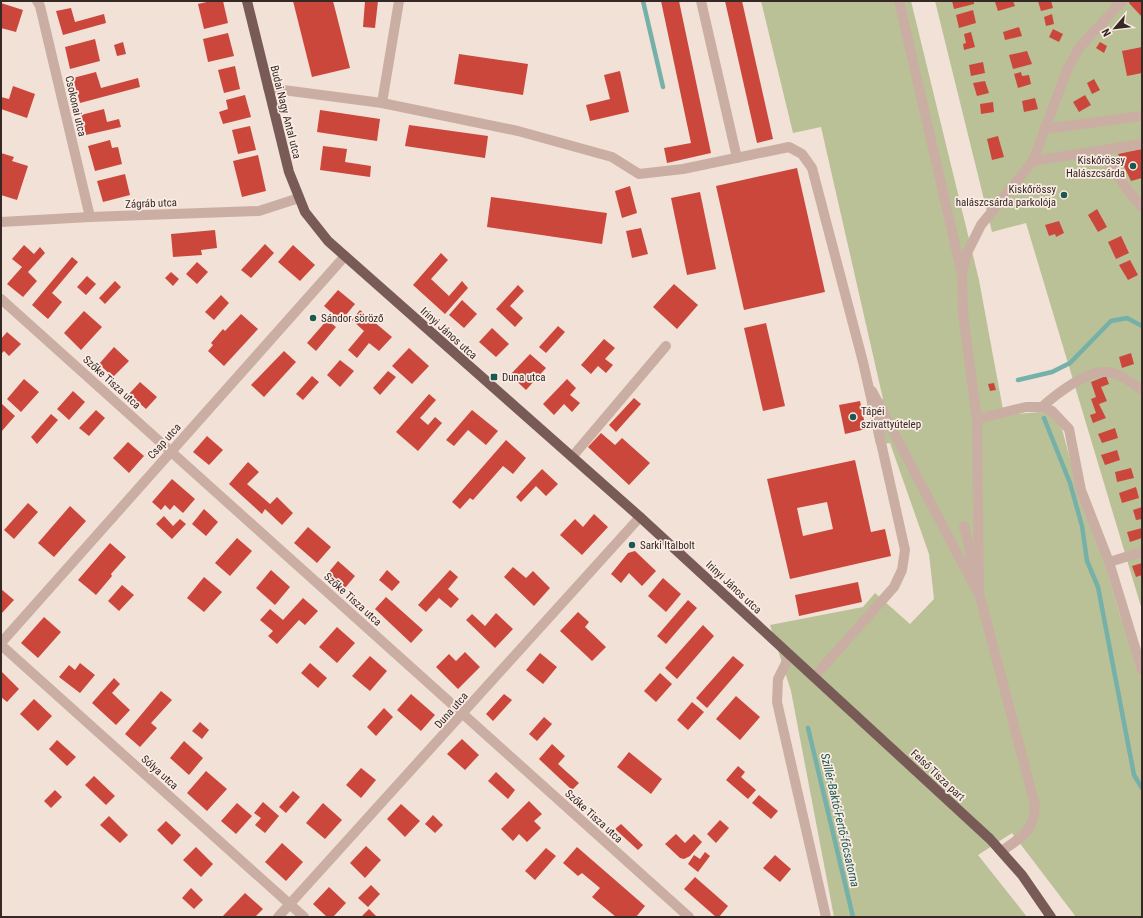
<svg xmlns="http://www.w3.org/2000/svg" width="1143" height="918" font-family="'Roboto Condensed',sans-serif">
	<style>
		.green { fill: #bac197 }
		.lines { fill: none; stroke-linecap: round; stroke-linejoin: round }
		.stream { stroke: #75b0a9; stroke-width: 4.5 }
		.building { fill: #cb473c; fill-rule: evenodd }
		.minor { stroke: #caaea3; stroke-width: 10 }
		.major { stroke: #785b56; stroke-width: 10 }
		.poi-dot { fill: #1a5851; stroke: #faece4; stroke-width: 1.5 }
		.labels { text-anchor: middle; stroke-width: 3.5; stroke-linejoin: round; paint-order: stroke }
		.street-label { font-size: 11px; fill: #352825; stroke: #faece4 }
		.poi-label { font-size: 11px; fill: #352825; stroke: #faece4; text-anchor: start }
		.water-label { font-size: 12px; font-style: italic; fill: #1a5851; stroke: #faece4 }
	</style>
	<rect width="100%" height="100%" fill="#f2e1d7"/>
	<g class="green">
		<path d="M761,1H911L979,280L1004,415L1040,412L1052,415L1062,429L1079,493L1100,548L1118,609L1142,679V917H1076L1012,833L978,855L1027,917H834L791,691L770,625L863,607L875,593L910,624L934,599L929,554L890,443L876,445L867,403L883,399L821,127L793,133Z"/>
		<path d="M935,1H1142V610L1026,223L992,232Z"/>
	</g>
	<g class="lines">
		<g class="stream">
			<path d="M643,1L663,87"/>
			<path d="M1018,380L1052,372L1070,363L1111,321L1127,318L1142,326"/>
			<path d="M1044,418L1070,483L1082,526L1087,561L1098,587L1134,775L1142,788"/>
			<path d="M808,728L853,917"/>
		</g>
	</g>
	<g class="building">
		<path d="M211,1H223L228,23L204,29L198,4Z"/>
		<path d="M293,1H333L350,68L312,77Z"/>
		<path d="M365,1H378L375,28L363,27Z"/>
		<path d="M661,1H679L711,153L667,163L664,148L691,143Z"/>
		<path d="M725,1H742L773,139L757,143Z"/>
		<path d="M952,1H974V4L954,9Z"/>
		<path d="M1013,1L1015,6L998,11L995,2Z"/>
		<path d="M1038,1H1051L1053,8L1041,11Z"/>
		<path d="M1130,1H1142V17L1129,3Z"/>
		<path d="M1,3L23,10L16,32L1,28Z"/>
		<path d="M71,8L75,22L104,14L106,23L63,35L56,11Z"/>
		<path d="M973,10L976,23L959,28L956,15Z"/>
		<path d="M1052,14L1054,24L1046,26L1044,17Z"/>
		<path d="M1019,27L1022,36L1005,40L1003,32Z"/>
		<path d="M1053,29L1063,34L1059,42L1049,37Z"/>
		<path d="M971,32L975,47L964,50L963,44L966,43L964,34Z"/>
		<path d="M228,33L234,56L208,62L203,39Z"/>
		<path d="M95,39L100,61L70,69L65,47Z"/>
		<path d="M123,42L126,54L117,56L114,45Z"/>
		<path d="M1100,42L1107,46L1104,53L1096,48Z"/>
		<path d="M1142,47V73L1127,76L1122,51Z"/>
		<path d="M1027,51L1032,64L1013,69L1009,55Z"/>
		<path d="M459,54L528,64L523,95L454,84Z"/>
		<path d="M983,62L985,73L971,76L969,65Z"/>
		<path d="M235,66L240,89L224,93L218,70Z"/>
		<path d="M620,71L629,112L590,121L586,105L610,99L604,75Z"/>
		<path d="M96,72L101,88L138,78L140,87L80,103L73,78Z"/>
		<path d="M1021,72L1022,76L1029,75L1031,84L1018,88L1014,74Z"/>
		<path d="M1094,79L1100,90L1092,94L1087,83Z"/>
		<path d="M985,81L989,93L977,96L973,83Z"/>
		<path d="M13,86L35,94L27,118L1,109V97L9,99Z"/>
		<path d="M245,95L251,117L223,124L219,112L228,109L226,100Z"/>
		<path d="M1085,95L1091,105L1079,112L1073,102Z"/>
		<path d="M1035,98L1038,109L1024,112L1022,101Z"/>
		<path d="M993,102L994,112L981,114L980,104Z"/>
		<path d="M104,109L107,122L119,119L121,127L86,135L81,115Z"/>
		<path d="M320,110L380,119L377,141L317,132Z"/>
		<path d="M409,125L488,136L485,158L405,146Z"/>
		<path d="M250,126L256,150L238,154L232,130Z"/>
		<path d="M998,136L1004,157L992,160L987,139Z"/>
		<path d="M110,140L112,148L118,147L122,164L95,171L88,146Z"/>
		<path d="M323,146L347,149L345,162L371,166L370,177L320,170Z"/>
		<path d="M1142,149V178L1131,181L1118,154Z"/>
		<path d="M1,153L14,157L12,161L28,166L17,200L1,195Z"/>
		<path d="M258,155L266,191L242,197L233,161Z"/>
		<path d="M797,168L825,292L744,310L716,186Z"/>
		<path d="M125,174L130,195L103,202L97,181Z"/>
		<path d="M630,186L637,213L622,218L615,191Z"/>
		<path d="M700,192L716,269L687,275L671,198Z"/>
		<path d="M491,197L607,213L602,244L487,227Z"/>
		<path d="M1097,209L1107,227L1098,232L1088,215Z"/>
		<path d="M1059,221L1064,233L1056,237L1055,234L1049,236L1045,225Z"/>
		<path d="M641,228L648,254L632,258L626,231Z"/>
		<path d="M215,230L217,248L201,250L202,255L173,257L171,234Z"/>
		<path d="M1121,236L1129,253L1116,259L1108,242Z"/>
		<path d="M265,244L274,253L251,278L241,270Z"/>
		<path d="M24,245L34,254L40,247L45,253L28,272L37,281L23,297L7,284L22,267L12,259Z"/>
		<path d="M293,245L315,265L300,281L278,262Z"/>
		<path d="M441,253L448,260L431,279L449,296L462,281L468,288L445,314L413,285Z"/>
		<path d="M72,257L78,262L52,293L62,302L48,319L32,305Z"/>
		<path d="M1130,260L1138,275L1128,280L1119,265Z"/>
		<path d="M197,262L208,272L197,284L186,274Z"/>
		<path d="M171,272L179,279L173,286L165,278Z"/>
		<path d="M87,276L96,284L86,295L77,287Z"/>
		<path d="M115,281L121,287L105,304L99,298Z"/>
		<path d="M674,284L698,305L677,329L653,307Z"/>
		<path d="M518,285L524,291L510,306L523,318L515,327L496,309Z"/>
		<path d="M338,290L355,304L341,321L324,306Z"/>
		<path d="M221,295L229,303L214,320L205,312Z"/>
		<path d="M462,300L477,314L464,328L449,315Z"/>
		<path d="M360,310L392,337L379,351L369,343L357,358L348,350L364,331L352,320Z"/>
		<path d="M84,311L102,327L81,350L64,333Z"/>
		<path d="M241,314L258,329L224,366L208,351L213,345L211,343L223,329L225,331Z"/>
		<path d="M327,320L336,327L316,351L307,343Z"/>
		<path d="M766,323L785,406L763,411L744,328Z"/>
		<path d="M558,326L565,332L546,353L539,347Z"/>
		<path d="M492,328L509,344L496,357L479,342Z"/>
		<path d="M7,332L21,344L9,356L4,351L1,354V339Z"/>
		<path d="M604,339L615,348L605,359L613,365L606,373L598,366L591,374L581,365Z"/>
		<path d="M114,347L129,361L113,377L99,364Z"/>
		<path d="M409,348L429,366L412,384L392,366Z"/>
		<path d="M284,351L296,362L264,397L251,385Z"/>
		<path d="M1131,353L1134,364L1122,368L1119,357Z"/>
		<path d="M530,354L546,368L526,390L510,375Z"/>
		<path d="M340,360L354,371L340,387L327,375Z"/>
		<path d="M388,371L396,377L380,395L373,388Z"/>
		<path d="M312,376L319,382L303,400L296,394Z"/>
		<path d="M1106,376L1109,384L1101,387L1107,401L1099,404L1106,418L1093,423L1090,415L1096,413L1091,399L1096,397L1091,382Z"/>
		<path d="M24,379L39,392L21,412L7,399Z"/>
		<path d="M567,379L576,388L570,395L580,403L572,412L564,404L554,415L543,404Z"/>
		<path d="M140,382L157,397L146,409L129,394Z"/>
		<path d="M994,383L996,390L990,391L988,384Z"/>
		<path d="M73,391L85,402L69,420L57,409Z"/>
		<path d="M429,394L436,400L420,418L428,425L435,417L442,423L418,451L396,432Z"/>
		<path d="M634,398L641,404L616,432L609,425Z"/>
		<path d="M860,401L866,429L845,434L839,405Z"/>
		<path d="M2,404L15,416L1,432V406Z"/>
		<path d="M96,410L105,418L89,436L79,428Z"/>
		<path d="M472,410L498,431L486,445L468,430L454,446L446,440Z"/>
		<path d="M51,414L58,420L37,444L31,437Z"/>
		<path d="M1115,428L1118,438L1102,443L1098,434Z"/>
		<path d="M601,433L615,445L622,438L650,463L629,485L588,447Z"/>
		<path d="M207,436L223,450L209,465L193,452Z"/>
		<path d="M506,440L526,458L513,474L503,466L473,500L470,498L460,509L452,502Z"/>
		<path d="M128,442L144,456L129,473L113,458Z"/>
		<path d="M1117,450L1120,460L1105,465L1101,455Z"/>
		<path d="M855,460L871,532L885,529L891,556L790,579L767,479ZM827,502L833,529L803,536L797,508Z"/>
		<path d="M248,462L259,472L247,484L270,504L277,497L293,513L282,525L265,509L262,514L229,484Z"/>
		<path d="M1131,468L1134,478L1117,482L1115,472Z"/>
		<path d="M542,469L558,484L546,496L536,486L521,502L516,497Z"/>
		<path d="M172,479L195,499L183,513L174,505L170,510L165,505L161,510L152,502Z"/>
		<path d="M1136,487L1139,498L1122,503L1119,493Z"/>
		<path d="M28,503L38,512L14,539L4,530Z"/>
		<path d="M70,506L86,521L54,557L38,543Z"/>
		<path d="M1142,507V519L1136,520L1133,510Z"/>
		<path d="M204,509L218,522L206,536L192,524Z"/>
		<path d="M594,514L608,527L582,555L560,535L575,519L583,527Z"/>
		<path d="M164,516L173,526L180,519L186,524L172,539L156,524Z"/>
		<path d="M308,527L331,547L317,563L294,543Z"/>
		<path d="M1142,528V538L1130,542L1127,532Z"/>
		<path d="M237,538L252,551L230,576L215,563Z"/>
		<path d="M110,543L126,557L111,574L112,576L96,595L78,580Z"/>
		<path d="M635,551L656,571L642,586L629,573L621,583L611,574L628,553Z"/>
		<path d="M338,561L355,576L345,588L328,573Z"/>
		<path d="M1142,563V575L1136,577L1132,566Z"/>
		<path d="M513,567L526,578L533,571L550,588L534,606L504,577Z"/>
		<path d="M271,570L290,587L275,605L256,588Z"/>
		<path d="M387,570L400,582L392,591L379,580Z"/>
		<path d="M450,570L458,577L448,589L459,599L451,608L439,598L426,612L418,605Z"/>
		<path d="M204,577L222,592L204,612L187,598Z"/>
		<path d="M663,578L681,594L666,612L648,596Z"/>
		<path d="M858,582L862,602L799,616L795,595Z"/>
		<path d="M122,585L134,595L119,611L108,601Z"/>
		<path d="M1,589L14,600L1,614Z"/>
		<path d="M386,597L423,630L411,643L375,609Z"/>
		<path d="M303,598L318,611L305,625L299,620L277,644L268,636L273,631L260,620L270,609L283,620Z"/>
		<path d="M688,600L697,608L666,644L657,636Z"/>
		<path d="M578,612L589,622L585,627L606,647L592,661L560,631Z"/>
		<path d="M496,613L513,629L495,648L466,620L472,614L485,626Z"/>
		<path d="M44,617L61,632L38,658L21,643Z"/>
		<path d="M703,625L714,636L677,679L665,668Z"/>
		<path d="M337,627L355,643L337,663L319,647Z"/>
		<path d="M465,652L480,667L458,689L436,667L449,654L456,661Z"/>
		<path d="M540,653L557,667L543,684L526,670Z"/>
		<path d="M370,656L387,671L370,691L352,676Z"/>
		<path d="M733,656L744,665L707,708L696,698Z"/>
		<path d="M80,663L95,675L80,693L59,677L69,665L75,670Z"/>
		<path d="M310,663L327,678L318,688L301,673Z"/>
		<path d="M1,671L19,689L7,702L1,697Z"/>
		<path d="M660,673L672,684L656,702L644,691Z"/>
		<path d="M114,678L120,684L112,693L130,710L116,725L92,703Z"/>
		<path d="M161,691L172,700L151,723L157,728L140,747L125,734Z"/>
		<path d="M411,694L435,715L421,731L397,710Z"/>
		<path d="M504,694L512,700L493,721L486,714Z"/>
		<path d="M736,696L760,717L740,740L716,719Z"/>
		<path d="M34,699L52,716L38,731L20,714Z"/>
		<path d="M692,702L704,712L688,730L677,720Z"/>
		<path d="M384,708L393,717L376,736L367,727Z"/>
		<path d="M544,717L552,724L537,741L529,734Z"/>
		<path d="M200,722L209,730L202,739L192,731Z"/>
		<path d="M462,739L479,755L465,770L447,754Z"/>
		<path d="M57,740L76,757L67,766L49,749Z"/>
		<path d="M184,741L203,758L189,775L170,758Z"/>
		<path d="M552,744L565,756L558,764L579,783L572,790L539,759Z"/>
		<path d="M629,752L662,779L651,794L617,767Z"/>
		<path d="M738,766L745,772L741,777L756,790L748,799L726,780Z"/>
		<path d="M361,768L376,780L361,798L346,785Z"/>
		<path d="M206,771L227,789L207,811L187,793Z"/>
		<path d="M496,772L515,790L508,799L488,781Z"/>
		<path d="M94,776L115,796L106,805L85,785Z"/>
		<path d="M55,790L62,797L51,808L44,801Z"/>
		<path d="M293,791L300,797L286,813L279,807Z"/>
		<path d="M759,795L778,811L771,819L752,803Z"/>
		<path d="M529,801L542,814L534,821L541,828L527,842L519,834L513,841L501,829Z"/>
		<path d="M263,802L279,816L265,833L255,825L261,818L254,813Z"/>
		<path d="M237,803L252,816L236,834L221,821Z"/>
		<path d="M323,803L342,820L325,839L306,823Z"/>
		<path d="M401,804L420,821L405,837L387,819Z"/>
		<path d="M433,815L443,825L435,833L425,824Z"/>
		<path d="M109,816L128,835L120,843L100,825Z"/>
		<path d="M720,820L729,828L716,843L707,834Z"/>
		<path d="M166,821L181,835L172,845L157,830Z"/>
		<path d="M621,824L643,845L638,850L615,829Z"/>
		<path d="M676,834L685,843L694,834L702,842L690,856L684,859L680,858L665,844Z"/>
		<path d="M282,843L303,862L286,881L265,862Z"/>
		<path d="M366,846L381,860L365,878L350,863Z"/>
		<path d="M196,847L213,864L201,877L183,860Z"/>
		<path d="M577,847L645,906L636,917H616L592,897L600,888L582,873L578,876L563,863Z"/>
		<path d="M546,848L556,856L535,880L525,871Z"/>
		<path d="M705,852L710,856L698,872L688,864L694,855L700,859Z"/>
		<path d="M775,855L791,869L780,882L763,868Z"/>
		<path d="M695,877L728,906L719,917H716L684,889Z"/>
		<path d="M371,885L380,894L368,907L358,898Z"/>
		<path d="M329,887L346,903L333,917H327L313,904Z"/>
		<path d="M191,888L203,900L194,909L182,898Z"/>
		<path d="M245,893L263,909L255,917H222Z"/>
		<path d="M369,909L377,917H361Z"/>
	</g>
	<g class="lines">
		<g class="minor">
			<path d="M37,1L40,6L90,217"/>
			<path d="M701,1L737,158"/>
			<path d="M899,1L962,275L963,314L977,419L979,594"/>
			<path d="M268,88L382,103L518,131L612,157L639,174L683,169L789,147L802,154L812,168L863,362L905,550L902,570L894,587L814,677"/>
			<path d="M382,103L399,1"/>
			<path d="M1044,129L1142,116"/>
			<path d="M1102,151L1126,188L1142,207"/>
			<path d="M1033,161L1142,144"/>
			<path d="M1,222L90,217L259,211L299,198"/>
			<path d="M962,273L967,253L981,225L1033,161L1067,70L1079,48L1122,1"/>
			<path d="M1,299L689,917"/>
			<path d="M872,391L978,593"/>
			<path d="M1042,407C1055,395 1087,370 1106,372C1119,372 1132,384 1142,390"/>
			<path d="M977,419L1026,407H1042L1052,411L1069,429L1081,490L1109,562L1142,670"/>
			<path d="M572,457L666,346"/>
			<path d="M964,526L975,574"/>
			<path d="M1109,562L1142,552"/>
			<path d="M978,589L1035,805C1034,832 1021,837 1002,851"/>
			<path d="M1,643L345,256"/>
			<path d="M1,645L304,917"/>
			<path d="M790,655L778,679L777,702L826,917"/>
			<path d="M278,917L640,517"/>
		</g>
		<path class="major" d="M247,1L289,172L305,212L328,241L640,517L990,839L1022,875L1051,917"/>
	</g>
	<g class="poi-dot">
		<circle cx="1133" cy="166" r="4"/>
		<circle cx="1064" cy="195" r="4"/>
		<circle cx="313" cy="318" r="4"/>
		<rect x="490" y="373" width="8" height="8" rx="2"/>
		<circle cx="853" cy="417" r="4"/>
		<circle cx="632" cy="545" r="4"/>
	</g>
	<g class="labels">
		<g class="street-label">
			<text transform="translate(76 106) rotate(77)" y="4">Csokonai utca</text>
			<text transform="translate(286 112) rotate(76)" y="4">Budai Nagy Antal utca</text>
			<text transform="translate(151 203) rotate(-2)" y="4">Zágráb utca</text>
			<text transform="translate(449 333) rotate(42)" y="4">Irinyi János utca</text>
			<text transform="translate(112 382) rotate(42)" y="4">Szőke Tisza utca</text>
			<text transform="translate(164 441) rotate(-48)" y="4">Csap utca</text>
			<text transform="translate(734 587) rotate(43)" y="4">Irinyi János utca</text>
			<text transform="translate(353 599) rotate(42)" y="4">Szőke Tisza utca</text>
			<text transform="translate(451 710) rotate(-48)" y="4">Duna utca</text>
			<text transform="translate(160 772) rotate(42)" y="4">Sólya utca</text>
			<text transform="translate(938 775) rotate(43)" y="4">Felső Tisza part</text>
			<text transform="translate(594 816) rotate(42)" y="4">Szőke Tisza utca</text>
		</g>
		<g class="poi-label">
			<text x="1125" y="164" text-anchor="end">Kiskőrössy<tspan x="1125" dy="13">Halászcsárda</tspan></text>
			<text x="1056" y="193" text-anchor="end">Kiskőrössy<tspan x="1056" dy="13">halászcsárda parkolója</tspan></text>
			<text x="321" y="322">Sándor söröző</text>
			<text x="502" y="381">Duna utca</text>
			<text x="861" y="415">Tápéi<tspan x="861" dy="13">szivattyútelep</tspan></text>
			<text x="640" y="549">Sarki Italbolt</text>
		</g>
		<g class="water-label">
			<text transform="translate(840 820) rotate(77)" y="4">Szillér-Baktó-Fertő-főcsatorna</text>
		</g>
	</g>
	<rect width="1143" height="918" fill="none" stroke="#352825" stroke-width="4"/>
	<g transform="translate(1115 28) rotate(242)" stroke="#faece4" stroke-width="3" paint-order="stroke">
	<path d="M0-3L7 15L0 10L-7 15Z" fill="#352825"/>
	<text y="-6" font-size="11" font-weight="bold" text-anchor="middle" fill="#352825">N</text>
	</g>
</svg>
